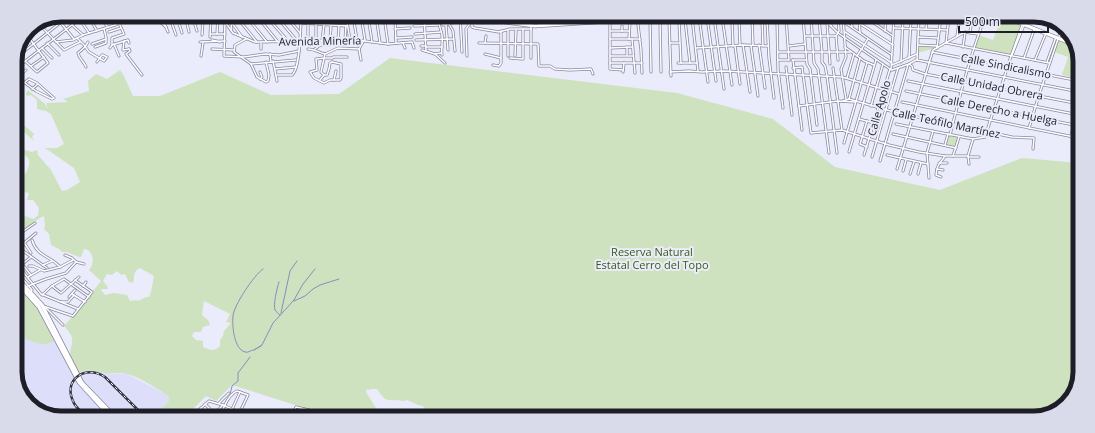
<svg xmlns="http://www.w3.org/2000/svg" width="1095" height="433" font-family="'Open Sans',sans-serif">
	<style>
		.built { fill: #dddefa }
		.green { fill: #cfe2bf; fill-rule: evenodd }
		.lines { fill: none; stroke-linecap: round; stroke-linejoin: round }
		.stream { stroke: #8b8bbd; stroke-width: 1 }
		.street-casing { stroke: #8889a1; stroke-width: 3 }
		.secondary-casing { stroke: #8889a1; stroke-width: 4.5 }
		.primary-casing { stroke: #8889a1; stroke-width: 5 }
		.street { stroke: #fff; stroke-width: 1.5 }
		.secondary { stroke: #fff; stroke-width: 3 }
		.primary { stroke: #fff; stroke-width: 3.5 }
		.rail-casing { stroke: #353540; stroke-width: 2.5 }
		.rail { stroke: #eaebfb; stroke-width: 1; stroke-dasharray: 3; stroke-linecap: butt }
		.labels { text-anchor: middle; stroke-width: 4; stroke-linejoin: round; paint-order: stroke }
		.street-label { font-size: 11px; fill: #1e1e28; stroke: #eaebfb }
		.park-label { font-size: 11px; fill: #395a12; stroke: #eaebfb }
		.rim { fill: none; stroke: #1e1e28; stroke-width: 5 }
	</style>
	<rect width="100%" height="100%" fill="#eaebfb"/>
	<g class="built">
		<path d="M867,17H884V29L867,18Z"/>
		<path d="M15,282L56,341L78,385L108,416L46,415L24,400L15,375Z"/>
		<path d="M91,370L104,373L127,374L167,395L169,401L154,416H115L86,386L78,373Z"/>
	</g>
	<g class="green">
		<path d="M993,17H1003L1021,25L1010,55L974,48L979,35L993,40L998,27L992,25L994,20L992,19Z"/>
		<path d="M1058,39L1075,45L1080,58L1079,79L1062,75L1068,57L1054,52Z"/>
		<path d="M918,46L935,47V48L918,53Z"/>
		<path d="M390,58L677,93L773,119L835,167L940,190L1022,158L1079,163L1077,387L1060,410L1034,418L446,417L439,414L432,416H423L424,408L423,406L418,405L407,400L403,401C397,399 388,402 384,398C381,395 379,392 377,389H371L369,390L367,389L366,392L381,416H321L311,410L232,385L216,401L206,396L186,416H154L169,401L168,396C160,390 137,376 127,374C120,372 112,374 105,373C92,372 92,368 78,373C75,368 70,361 70,356C70,341 78,341 64,326L94,292L93,291L101,281L89,270C95,265 94,250 84,249L81,257H79L67,252H62L59,249L51,245L49,234L44,229L45,226L44,216C33,221 25,231 15,236V218L20,220L19,214L34,219L38,215L39,208L33,200H27L29,193L24,192L21,188H15V175L19,176L26,173C34,157 27,157 15,149V147L32,152L37,150L38,155L51,170L62,191L67,190L80,182L74,168L45,148H57L64,144L51,114L46,111L37,109V100L31,95L27,96L26,94L27,91H29L44,103L48,109L46,103L68,102L63,99L89,91L88,81L96,74L107,79L120,70L124,76L133,96H160L220,72L271,95L339,94ZM140,268L154,276L151,292L149,297H146L138,301L137,300L130,301L127,295L114,293L105,295L101,290L102,289H108L107,286L103,281L107,274L112,275L117,271L121,275L125,274L129,282L133,283C135,277 132,272 140,268ZM204,301L230,314L226,322L230,323V324L224,331L223,336L220,340V346C214,352 210,350 203,347V341L196,340L192,336L194,332H201L203,327L210,325L208,320L202,315Z"/>
		<path d="M23,126H25L34,134L32,137L34,141L22,130Z"/>
		<path d="M949,135L958,137L955,147L946,145Z"/>
		<path d="M15,282L38,308L55,340C44,350 25,339 15,332Z"/>
	</g>
	<g class="lines">
		<g class="stream">
			<path d="M279,282C277,288 273,305 275,310C276,312 279,314 280,315"/>
			<path d="M294,301L305,296L313,289L320,285L339,279"/>
			<path d="M281,313L290,271L297,261"/>
			<path d="M253,350C251,350 249,353 245,352C234,349 232,326 233,316C234,305 254,275 263,269"/>
			<path d="M254,350L262,345L273,323L294,300L303,284L315,269"/>
			<path d="M254,350L261,346"/>
			<path d="M230,395L232,386L238,381V373L250,357"/>
			<path d="M208,416L212,412"/>
		</g>
		<g class="street-casing">
			<g id="street">
				<path d="M65,15L67,17L71,15"/>
				<path d="M77,15L89,33"/>
				<path d="M88,15L97,31"/>
				<path d="M99,15L107,26"/>
				<path d="M108,15L115,25"/>
				<path d="M117,15L122,22"/>
				<path d="M125,15L128,19"/>
				<path d="M151,15L157,21L184,15"/>
				<path d="M161,15L168,32"/>
				<path d="M169,15L176,35"/>
				<path d="M185,15L189,32"/>
				<path d="M192,15L197,31"/>
				<path d="M220,15L233,33L255,42L357,40L388,44L412,42L414,48"/>
				<path d="M235,15L257,42"/>
				<path d="M245,15L267,42"/>
				<path d="M256,15L278,42"/>
				<path d="M266,16L288,41"/>
				<path d="M276,16L297,41"/>
				<path d="M286,16L300,33"/>
				<path d="M295,16L301,23"/>
				<path d="M346,16L350,40"/>
				<path d="M353,16L357,40"/>
				<path d="M361,16L365,40"/>
				<path d="M368,16L372,42"/>
				<path d="M376,16L380,43"/>
				<path d="M384,16L388,44"/>
				<path d="M395,16L396,43"/>
				<path d="M424,16L426,51"/>
				<path d="M438,16C438,25 441,28 442,35C443,42 441,49 442,55"/>
				<path d="M442,16L443,25L449,24L456,20L471,22L466,29L467,56"/>
				<path d="M449,16V24L453,31L455,51"/>
				<path d="M460,16L462,52"/>
				<path d="M485,16L486,22"/>
				<path d="M498,16V22"/>
				<path d="M511,16L512,23"/>
				<path d="M520,16V24"/>
				<path d="M538,16L539,26"/>
				<path d="M565,16L567,24"/>
				<path d="M599,16L600,21"/>
				<path d="M637,16L641,50L642,73"/>
				<path d="M56,17L74,39"/>
				<path d="M177,17L182,33"/>
				<path d="M692,17L698,71"/>
				<path d="M699,17L708,82"/>
				<path d="M707,17L716,81"/>
				<path d="M714,17L724,89"/>
				<path d="M722,17L732,85"/>
				<path d="M752,17L753,45"/>
				<path d="M786,17L789,60"/>
				<path d="M811,17L814,63L818,69L829,153"/>
				<path d="M830,17L831,26"/>
				<path d="M843,17L846,57L841,69L846,99"/>
				<path d="M851,17L852,27"/>
				<path d="M859,17L860,33"/>
				<path d="M865,17L893,36"/>
				<path d="M949,17L946,43L1049,63"/>
				<path d="M1040,17L1060,25"/>
				<path d="M223,18L229,19"/>
				<path d="M777,18L778,70L783,108"/>
				<path d="M803,18L807,64L810,69L817,125"/>
				<path d="M819,18L822,52V62L825,66L827,76L837,153"/>
				<path d="M81,19L85,15"/>
				<path d="M732,19L733,46"/>
				<path d="M739,19L740,45"/>
				<path d="M762,19L763,46"/>
				<path d="M767,19L769,58L774,98"/>
				<path d="M194,20L211,18"/>
				<path d="M395,20L431,18"/>
				<path d="M473,20L472,22V27L475,28L499,32L510,29H531"/>
				<path d="M566,20L577,16"/>
				<path d="M650,20L651,72"/>
				<path d="M660,20L661,72"/>
				<path d="M669,20L671,76"/>
				<path d="M685,20L690,63"/>
				<path d="M927,20L940,21"/>
				<path d="M159,21L166,27"/>
				<path d="M679,21L681,63"/>
				<path d="M225,22L224,56L244,57L265,54L279,55L299,51"/>
				<path d="M844,22L892,55"/>
				<path d="M232,23L242,37"/>
				<path d="M301,23L347,26"/>
				<path d="M827,23L830,64"/>
				<path d="M859,23L893,45"/>
				<path d="M39,24L64,50L80,42"/>
				<path d="M72,25L83,35"/>
				<path d="M446,25L448,50"/>
				<path d="M414,26L438,25"/>
				<path d="M894,28L947,30"/>
				<path d="M395,29L410,28"/>
				<path d="M926,29L927,17"/>
				<path d="M231,30L232,15"/>
				<path d="M508,30V56"/>
				<path d="M611,31H629"/>
				<path d="M622,31V26"/>
				<path d="M885,31L886,17"/>
				<path d="M109,32L121,28"/>
				<path d="M845,32L892,63"/>
				<path d="M970,33L972,17"/>
				<path d="M211,34H225"/>
				<path d="M217,34L218,15"/>
				<path d="M415,34L441,32"/>
				<path d="M202,35L203,19"/>
				<path d="M805,36H836"/>
				<path d="M957,36L960,17"/>
				<path d="M210,37L211,15"/>
				<path d="M918,37L938,38"/>
				<path d="M1059,37L1062,27"/>
				<path d="M77,38L84,45L89,52L104,61L107,57L103,55H102L97,62"/>
				<path d="M396,38L412,37"/>
				<path d="M246,39L235,45L234,52L251,64L257,77L266,82L268,81L269,75L266,62"/>
				<path d="M610,39H640"/>
				<path d="M629,39L630,21"/>
				<path d="M632,39L635,73"/>
				<path d="M212,40L220,42"/>
				<path d="M338,40L339,26"/>
				<path d="M345,40L346,26"/>
				<path d="M416,40L453,39"/>
				<path d="M124,41L123,50L129,49"/>
				<path d="M308,41V25"/>
				<path d="M316,41V25"/>
				<path d="M330,41L331,26"/>
				<path d="M56,42L73,40L83,35L115,25L135,15"/>
				<path d="M200,42L225,41"/>
				<path d="M47,43L59,55"/>
				<path d="M403,43L405,48"/>
				<path d="M479,43L538,44L539,66H550L555,69L570,70L591,69L593,74"/>
				<path d="M485,43L486,36"/>
				<path d="M670,43H679"/>
				<path d="M92,44L106,39"/>
				<path d="M114,44L119,56"/>
				<path d="M112,45L128,40L129,43"/>
				<path d="M320,45H330"/>
				<path d="M743,45L750,92"/>
				<path d="M759,45L765,88"/>
				<path d="M918,45L937,46"/>
				<path d="M421,46H426"/>
				<path d="M735,46L740,84"/>
				<path d="M751,46L758,96"/>
				<path d="M789,46L805,44"/>
				<path d="M95,47L106,43V37L104,29"/>
				<path d="M426,47H442"/>
				<path d="M845,47L864,61L874,65"/>
				<path d="M963,47L965,33"/>
				<path d="M42,48L52,58"/>
				<path d="M110,48L112,45V38L124,34L119,23"/>
				<path d="M610,48L632,47"/>
				<path d="M696,48L743,45L768,46"/>
				<path d="M937,48L941,17"/>
				<path d="M129,49L130,51L126,54L142,75"/>
				<path d="M212,49L234,50"/>
				<path d="M261,49V43"/>
				<path d="M308,49C314,49 318,52 325,54"/>
				<path d="M315,49L320,45L322,41L324,25"/>
				<path d="M359,49L361,60"/>
				<path d="M359,49L364,40"/>
				<path d="M422,50L435,54L441,53"/>
				<path d="M18,51L22,53L60,23"/>
				<path d="M778,52H851"/>
				<path d="M932,52L1080,81"/>
				<path d="M270,54L271,62"/>
				<path d="M325,54L338,48L359,49"/>
				<path d="M435,54L445,63"/>
				<path d="M485,54L501,58"/>
				<path d="M627,55V47"/>
				<path d="M1012,55L1024,25"/>
				<path d="M201,56L203,43"/>
				<path d="M515,56L516,30"/>
				<path d="M610,56H633"/>
				<path d="M857,56L868,39"/>
				<path d="M15,57L20,64"/>
				<path d="M333,57H347"/>
				<path d="M510,58L523,59V29"/>
				<path d="M531,58V26"/>
				<path d="M909,58L911,17"/>
				<path d="M1024,58L1034,30"/>
				<path d="M778,60H789"/>
				<path d="M792,60H806"/>
				<path d="M793,60L802,130"/>
				<path d="M838,60L836,36L839,31L838,17"/>
				<path d="M917,60L1080,92"/>
				<path d="M917,60L919,17"/>
				<path d="M1035,60L1046,33"/>
				<path d="M25,61L37,72L48,63L26,34"/>
				<path d="M273,61L277,81"/>
				<path d="M332,62L341,64V78L340,80H330L324,83L314,78L310,72L317,70L316,59L325,58H333"/>
				<path d="M901,62L903,17"/>
				<path d="M1047,62L1056,37"/>
				<path d="M610,63H642"/>
				<path d="M678,63H697"/>
				<path d="M251,64L296,60"/>
				<path d="M909,64L912,66L913,70L925,74L1080,104"/>
				<path d="M493,65L499,66L501,63V31"/>
				<path d="M892,65L917,54"/>
				<path d="M31,66L44,57"/>
				<path d="M86,67C84,61 79,59 78,53L85,47L88,42"/>
				<path d="M786,67L792,115"/>
				<path d="M793,68L802,67L811,133L842,130L889,145L919,152L945,156H968"/>
				<path d="M833,68L842,130"/>
				<path d="M15,69L77,21"/>
				<path d="M275,69L296,67"/>
				<path d="M623,70L610,69V21L811,17L819,18L825,20L838,33L890,69"/>
				<path d="M891,70L894,17"/>
				<path d="M892,70L909,64L916,60"/>
				<path d="M260,72L262,77L260,79"/>
				<path d="M623,72L624,63"/>
				<path d="M670,72L689,71L702,72L723,71L842,77L899,94"/>
				<path d="M15,75L22,84"/>
				<path d="M277,75H292C300,69 300,34 301,23"/>
				<path d="M324,75L321,72L325,54"/>
				<path d="M17,78L26,70"/>
				<path d="M847,78L854,54"/>
				<path d="M320,80L324,75H327L329,69L330,63L332,62"/>
				<path d="M334,80L336,71"/>
				<path d="M908,81L1079,115"/>
				<path d="M32,89L38,84"/>
				<path d="M15,90L29,79L37,83L54,98L52,99L36,91L25,83"/>
				<path d="M906,91L1079,126"/>
				<path d="M849,99L860,58"/>
				<path d="M843,101L849,99L894,112L1012,137L1034,138L1033,149"/>
				<path d="M902,102L1079,138"/>
				<path d="M799,106L838,101L855,102"/>
				<path d="M871,106L883,64"/>
				<path d="M15,118L16,119"/>
				<path d="M859,119L874,123"/>
				<path d="M867,121L860,144L867,147"/>
				<path d="M896,124L973,139L985,137L1011,56L1025,17"/>
				<path d="M1029,128L1039,95L1058,39"/>
				<path d="M893,134L956,148"/>
				<path d="M950,135C960,95 970,56 985,17"/>
				<path d="M1071,137L1080,93"/>
				<path d="M844,143L867,63"/>
				<path d="M945,145L948,134"/>
				<path d="M849,152L876,60"/>
				<path d="M864,155L890,69"/>
				<path d="M887,155L928,164"/>
				<path d="M953,156L959,137"/>
				<path d="M872,157L898,68"/>
				<path d="M968,157H979"/>
				<path d="M880,161L908,65"/>
				<path d="M939,163H947"/>
				<path d="M969,164L968,156L973,139"/>
				<path d="M897,169L933,50L965,32L978,34"/>
				<path d="M937,169L943,170"/>
				<path d="M903,171L906,160"/>
				<path d="M910,174L914,162"/>
				<path d="M918,174L921,163"/>
				<path d="M941,177L936,175C937,164 940,164 945,156"/>
				<path d="M929,178L927,153L933,131"/>
				<path d="M19,235L31,253"/>
				<path d="M15,237L35,223"/>
				<path d="M32,240C37,257 51,256 60,267"/>
				<path d="M24,243L36,233"/>
				<path d="M15,245L47,268"/>
				<path d="M65,255L72,258L76,262"/>
				<path d="M15,256L22,250"/>
				<path d="M15,262L41,294L78,309"/>
				<path d="M76,262L84,264"/>
				<path d="M22,264L31,275"/>
				<path d="M43,265L52,261"/>
				<path d="M29,266H33L44,271L60,267L73,260"/>
				<path d="M15,270L32,290L31,293"/>
				<path d="M15,270L31,257"/>
				<path d="M28,277L40,270"/>
				<path d="M28,286L46,279L66,273L76,262"/>
				<path d="M52,286L61,293L79,277"/>
				<path d="M83,286L86,282"/>
				<path d="M72,294L85,302"/>
				<path d="M42,295L52,286L64,279L89,297"/>
				<path d="M69,297L75,290"/>
				<path d="M61,302H68L74,295"/>
				<path d="M43,306L73,316L92,292L75,280"/>
				<path d="M46,308L63,325"/>
				<path d="M219,403L229,393"/>
				<path d="M205,404L210,409"/>
				<path d="M201,408L202,416"/>
				<path d="M293,412L301,416"/>
				<path d="M192,416L209,401L223,405L248,416"/>
				<path d="M212,416L223,405"/>
				<path d="M220,416C224,407 228,395 237,391L248,395L238,416"/>
				<path d="M229,416L240,392"/>
				<path d="M292,416L296,407L309,410L319,416"/>
				<path d="M300,416L304,409"/>
				<path d="M311,416L313,413"/>
			</g>
		</g>
		<g class="secondary-casing">
			<g id="secondary">
				<path d="M470,16L477,22H504L535,26L610,21V16"/>
				<path d="M529,16V25"/>
				<path d="M1005,17L1075,45"/>
				<path d="M27,38L56,17"/>
				<path d="M23,41L28,36"/>
			</g>
		</g>
		<g class="primary-casing">
			<g id="primary">
				<path d="M15,276L42,305L82,383L114,416"/>
				<path d="M15,280L39,307L79,382L110,416"/>
			</g>
		</g>
		<use href="#street" class="street"/>
		<use href="#secondary" class="secondary"/>
		<use href="#primary" class="primary"/>
		<g class="rail-casing">
			<path id="rail" d="M85,416C81,411 75,407 73,401C63,380 85,364 105,377L141,413"/>
		</g>
		<use href="#rail" class="rail"/>
	</g>
	<g class="labels">
		<g class="street-label">
			<text transform="translate(320 41) rotate(-1)" y="4">Avenida Minería</text>
			<text transform="translate(1006 66) rotate(11)" y="4">Calle Sindicalismo</text>
			<text transform="translate(992 86) rotate(11)" y="4">Calle Unidad Obrera</text>
			<text transform="translate(879 108) rotate(-74)" y="4">Calle Apolo</text>
			<text transform="translate(999 110) rotate(11)" y="4">Calle Derecho a Huelga</text>
			<text transform="translate(946 123) rotate(12)" y="4">Calle Teófilo Martínez</text>
		</g>
		<g class="park-label">
			<text x="652" y="256">Reserva Natural<tspan x="652" dy="13">Estatal Cerro del Topo</tspan></text>
		</g>
	</g>
	<path d="M0 0H1095V433H0ZM61 22H1034A39 39 0 0 1 1073 61V372A39 39 0 0 1 1034 411H61A39 39 0 0 1 22 372V61A39 39 0 0 1 61 22Z" fill="#dadbea" fill-rule="evenodd"/>
	<path class="rim" d="M61 22H1034A39 39 0 0 1 1073 61V372A39 39 0 0 1 1034 411H61A39 39 0 0 1 22 372V61A39 39 0 0 1 61 22Z"/>
	<path d="M959 26v6h89v-6" fill="none" stroke="#1e1e28" stroke-width="2"/>
	<text x="965" y="26" font-size="12" fill="#1e1e28" stroke="#eaebfb" stroke-width="3" paint-order="stroke">500 m</text>
</svg>
